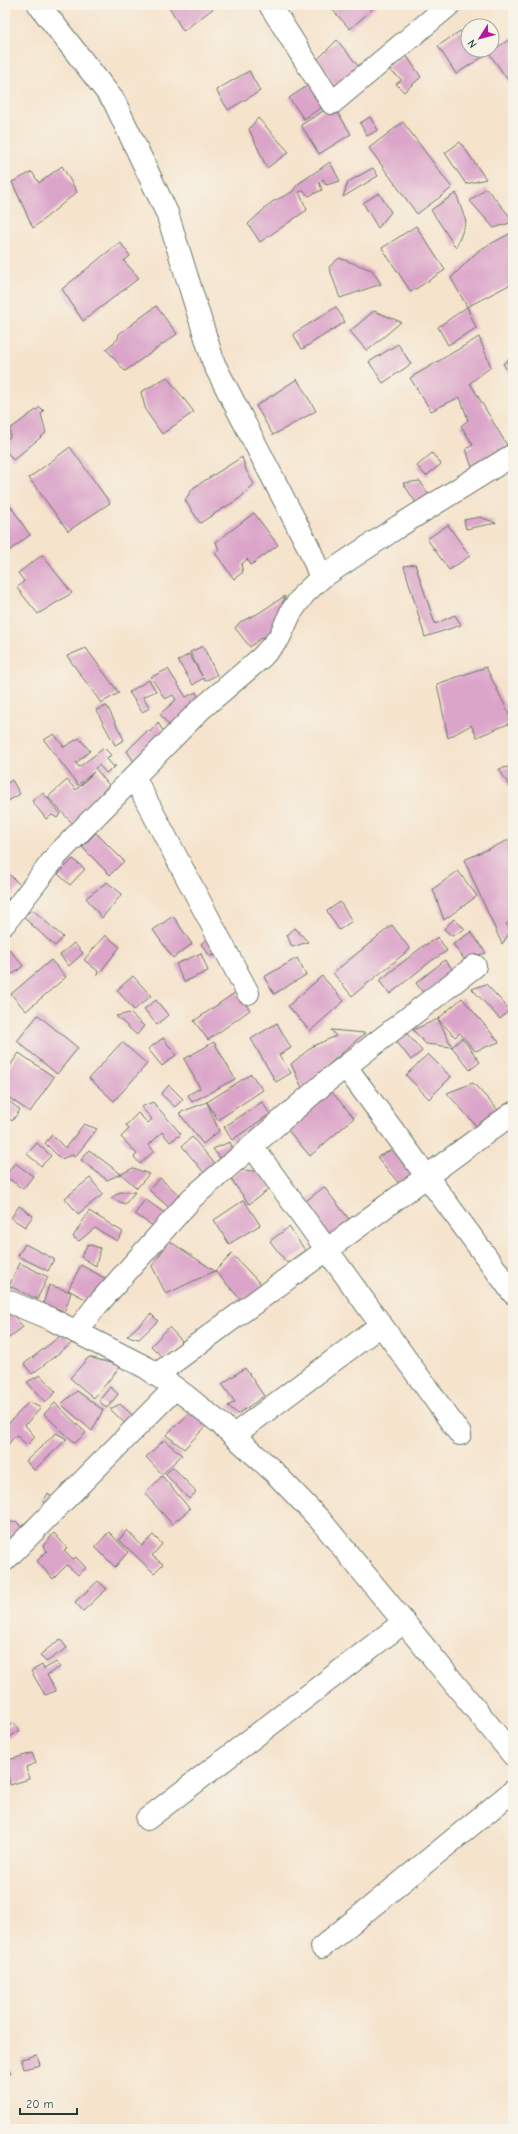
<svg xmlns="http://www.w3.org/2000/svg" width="518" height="2134" font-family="'Comic Neue',sans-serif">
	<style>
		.building { fill: #dba5c9 }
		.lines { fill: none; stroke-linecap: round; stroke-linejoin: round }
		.minor-casing { stroke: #6a7769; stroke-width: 24 }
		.minor { stroke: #fff; stroke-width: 22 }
	</style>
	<rect width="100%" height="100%" fill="#f7f3e8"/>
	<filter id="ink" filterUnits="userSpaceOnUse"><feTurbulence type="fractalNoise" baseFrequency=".025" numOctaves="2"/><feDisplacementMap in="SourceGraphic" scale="8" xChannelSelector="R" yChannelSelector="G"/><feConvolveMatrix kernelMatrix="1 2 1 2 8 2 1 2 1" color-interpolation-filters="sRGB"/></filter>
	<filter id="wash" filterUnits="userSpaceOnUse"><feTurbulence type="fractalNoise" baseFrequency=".012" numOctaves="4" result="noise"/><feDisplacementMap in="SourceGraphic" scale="16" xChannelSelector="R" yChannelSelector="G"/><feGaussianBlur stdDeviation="0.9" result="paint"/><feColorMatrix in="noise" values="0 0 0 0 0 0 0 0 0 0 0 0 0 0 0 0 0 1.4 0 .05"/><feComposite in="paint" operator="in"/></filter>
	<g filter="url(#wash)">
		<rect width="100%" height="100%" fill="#f5e3cc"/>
		<g id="blocks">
			<g class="building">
				<path d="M168,5H218L183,31Z"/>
				<path d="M328,5H377L350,29Z"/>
				<path d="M460,31L468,37V50H485L489,53L456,74L438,46Z"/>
				<path d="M513,37V85L512,86L489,53Z"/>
				<path d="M337,40L360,68L336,87L317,60Z"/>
				<path d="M406,55L421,77L404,92L396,84L402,80L387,68Z"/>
				<path d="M249,71L260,91L228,110L216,90Z"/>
				<path d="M310,84L325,105L304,119L289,98Z"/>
				<path d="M333,105L351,134L319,154L301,125Z"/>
				<path d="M370,117L378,130L367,136L360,123Z"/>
				<path d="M258,118L289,152L267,168L249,129Z"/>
				<path d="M403,122L452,188L417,214L369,148Z"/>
				<path d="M460,142L486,179L466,184L445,153Z"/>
				<path d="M330,162L340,181L326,185L323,179L319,182L322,190L309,196L303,191L299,192L307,210L260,242L248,224L272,202L292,192L298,184Z"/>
				<path d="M62,166L77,192L33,228L12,182L32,172L39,183Z"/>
				<path d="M373,168L378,176L343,197L348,182Z"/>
				<path d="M486,188L513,220V222L494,228L470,201Z"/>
				<path d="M379,193L391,212L378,228L363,203Z"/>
				<path d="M456,193L466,222L456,248L431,210Z"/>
				<path d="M416,226L445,270L411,292L382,248Z"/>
				<path d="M513,232V283L467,307L451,278L479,250Z"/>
				<path d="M120,242L130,256L124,261L139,278L83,321L62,289Z"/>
				<path d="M339,258L372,270L381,284L340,298L329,267Z"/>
				<path d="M156,306L177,334L125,371L106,349L118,339L119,334Z"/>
				<path d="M336,307L345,322L302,349L293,334Z"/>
				<path d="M467,307L476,328L448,345L438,327Z"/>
				<path d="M374,311L401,322L367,351L350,331Z"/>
				<path d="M479,337L491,367L470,383L508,447L472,468L466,449L473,445L461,426L468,420L460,397L431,411L410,378Z"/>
				<path d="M398,344L411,364L383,383L369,362Z"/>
				<path d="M513,356V379L503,364Z"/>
				<path d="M167,377L194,412L162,434L146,411L141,392Z"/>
				<path d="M297,379L316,411L273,435L256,406Z"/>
				<path d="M40,407L44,411L41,414L46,433L13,460L5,449V441L10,437V429Z"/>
				<path d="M70,447L110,503L68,531L29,478Z"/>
				<path d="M432,453L441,464L426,476L417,466Z"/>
				<path d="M242,457L246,470L254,484L240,498L200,523L185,500L193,488Z"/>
				<path d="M420,481L429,495L416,503L403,483Z"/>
				<path d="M5,498L30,535L5,554Z"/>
				<path d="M254,513L278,545L251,565L247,559L241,565L243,572L234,579L215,553L219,550L216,542Z"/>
				<path d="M480,517L496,523L466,529L464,520Z"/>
				<path d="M448,525L470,556L449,570L427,539Z"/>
				<path d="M42,555L72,593L38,614L17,588L24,581L18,573Z"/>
				<path d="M415,564L435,624L455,615L461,625L425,637L404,566Z"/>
				<path d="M285,596L273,635L265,641L262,637L250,647L235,628L240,622L257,614Z"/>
				<path d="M203,646L217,675L205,681L203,678L193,685L178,661L189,654L202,676L190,652Z"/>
				<path d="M86,648L119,693L101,703L67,656Z"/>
				<path d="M486,667L513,722L477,737L471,725L448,738L437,684Z"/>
				<path d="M168,669L186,697L196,692L201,703L171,728L160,714L176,700L173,695L165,699L151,677Z"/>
				<path d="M149,680L156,691L143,697L150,708L142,712L129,692Z"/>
				<path d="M107,706L124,740L115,745L96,710Z"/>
				<path d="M158,722L164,733L135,763L127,751L148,730L150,732Z"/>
				<path d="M54,734L64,747L79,738L90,751L76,763L79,767L104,748L111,755L107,759L113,766H116L106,773L99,765L95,768L109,785L100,795L105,801L91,807L73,824L48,797L67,780L76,790L94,772L78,785L44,740Z"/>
				<path d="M513,766V792L499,769Z"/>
				<path d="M12,780L20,794L5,803V785Z"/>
				<path d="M43,793L61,814L57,818L52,815L46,819L32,801Z"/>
				<path d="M96,833L124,861L110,875L82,847Z"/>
				<path d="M513,838V919L506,924L511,931L502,944L464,860Z"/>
				<path d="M73,859L85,869L70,885L58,874Z"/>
				<path d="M5,870L21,886L5,902Z"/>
				<path d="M458,871L477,896L444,920L433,889Z"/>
				<path d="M107,882L122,894L102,918L86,898Z"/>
				<path d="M340,902L352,921L339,930L327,911Z"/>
				<path d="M33,910L63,937L55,946L22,916Z"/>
				<path d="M173,916L192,944L173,958L153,930Z"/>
				<path d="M454,919L465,929L452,936L444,929Z"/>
				<path d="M392,925L410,949L352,996L333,973Z"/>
				<path d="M295,928L308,942L292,947L287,935Z"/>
				<path d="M216,932L220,954L210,956L201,944Z"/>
				<path d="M471,932L486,953L464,959L453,944Z"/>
				<path d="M105,935L120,947L97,976L98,971L84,960Z"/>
				<path d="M438,937L447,951L431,961L390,994L379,981L422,947Z"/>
				<path d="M74,943L83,953L69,966L60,955Z"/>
				<path d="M9,949L23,966L13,974L5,970V953Z"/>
				<path d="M201,953L208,971L184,982L176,964Z"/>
				<path d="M297,958L306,975L274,994L264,977Z"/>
				<path d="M51,960L66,977L26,1011L11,994Z"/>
				<path d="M445,960L453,970L424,994L416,983Z"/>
				<path d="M133,976L151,996L134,1010L117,990Z"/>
				<path d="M322,976L344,1001L310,1031L288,1006Z"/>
				<path d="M486,984L510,1010L500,1019L472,989Z"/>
				<path d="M236,992L250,1010L208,1040L194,1021Z"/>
				<path d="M462,998L499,1042L475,1051L460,1033L455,1037L438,1019L452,1047L462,1038L480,1062L470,1070L452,1047L426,1044L413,1030L438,1019Z"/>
				<path d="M156,1000L168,1015L157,1025L144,1009Z"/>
				<path d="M130,1013L144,1026L137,1035L116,1016Z"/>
				<path d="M38,1015L78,1048L57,1074L17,1041Z"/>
				<path d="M277,1023L291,1048L279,1055L291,1073L276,1082L251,1039Z"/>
				<path d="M403,1029L422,1051L411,1060L393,1037Z"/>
				<path d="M331,1030L365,1033L302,1088L291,1064L313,1046L336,1036Z"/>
				<path d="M163,1038L176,1055L162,1066L148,1049Z"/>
				<path d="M122,1042L147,1064L114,1101L89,1078Z"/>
				<path d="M214,1042L235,1079L192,1102L188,1095L200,1088L184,1059Z"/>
				<path d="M19,1053L54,1077L30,1112L5,1095V1073Z"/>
				<path d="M428,1054L451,1077L429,1099L406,1075Z"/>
				<path d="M251,1074L263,1090L218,1120L207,1102L219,1131L203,1144L179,1113L207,1102Z"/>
				<path d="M473,1083L499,1111L479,1129L447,1093Z"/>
				<path d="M169,1085L183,1099L175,1107L161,1094Z"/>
				<path d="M331,1091L354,1118L310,1156L287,1129Z"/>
				<path d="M5,1098L20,1110L12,1121L5,1115Z"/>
				<path d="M153,1102L181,1134L170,1142L162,1132L149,1145L154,1151L140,1164L134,1157L137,1154L121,1137L129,1129L126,1125L138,1113L148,1123L152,1119L141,1107Z"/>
				<path d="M262,1102L270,1114L232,1140L224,1127Z"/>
				<path d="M84,1124L97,1129L75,1157L72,1155L61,1159L45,1143L52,1135L65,1148Z"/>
				<path d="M192,1137L216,1165L205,1174L182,1146Z"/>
				<path d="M230,1142L234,1152L220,1158L213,1149Z"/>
				<path d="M37,1143L51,1156L41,1166L27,1154Z"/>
				<path d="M396,1148L417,1173L401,1186L377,1157Z"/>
				<path d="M89,1150L121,1174L107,1180L81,1160Z"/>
				<path d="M15,1163L33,1176L23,1189L5,1176Z"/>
				<path d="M133,1168L149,1174L137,1188L121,1174Z"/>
				<path d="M241,1170L266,1172L276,1184L249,1204L230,1178Z"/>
				<path d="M90,1178L103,1194L78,1214L65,1198Z"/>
				<path d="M160,1178L188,1203L173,1211L149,1190Z"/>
				<path d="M324,1187L352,1223L331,1240L302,1204Z"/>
				<path d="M120,1192H135L125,1204L111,1198Z"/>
				<path d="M145,1199L166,1214L156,1228L135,1214Z"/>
				<path d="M244,1200L260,1225L229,1244L214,1220Z"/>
				<path d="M19,1206L33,1216L25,1227L11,1218Z"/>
				<path d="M89,1211L123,1232L117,1241L95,1228L79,1241L73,1237Z"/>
				<path d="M289,1227L305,1250L287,1263L270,1241Z"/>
				<path d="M169,1241L215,1271L232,1254L268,1292L241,1300L215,1271L166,1294L152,1266Z"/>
				<path d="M25,1244L54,1259L48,1271L18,1256Z"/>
				<path d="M88,1244L100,1248L96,1266L81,1257Z"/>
				<path d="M20,1263L48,1277L37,1299L9,1286Z"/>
				<path d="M81,1265L110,1281L97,1305L68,1290Z"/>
				<path d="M49,1285L71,1292L65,1311L43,1304Z"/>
				<path d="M12,1313L23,1327L5,1341V1319Z"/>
				<path d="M151,1314L158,1321L139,1339L127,1336Z"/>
				<path d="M169,1327L182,1341L164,1359L151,1346Z"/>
				<path d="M64,1333L72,1343L32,1374L24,1364Z"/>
				<path d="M89,1357L121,1366L94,1398L70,1378Z"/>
				<path d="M245,1368L264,1396L238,1414L228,1406L235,1402L222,1384Z"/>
				<path d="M40,1375L56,1392L45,1402L27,1382Z"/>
				<path d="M110,1387L118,1394L107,1408L99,1401Z"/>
				<path d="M77,1391L103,1410L92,1431L61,1404Z"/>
				<path d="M29,1402L41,1408L25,1425L35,1437L27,1445L16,1435L5,1448V1427Z"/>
				<path d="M55,1403L86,1433L75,1443L44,1414Z"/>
				<path d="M120,1404L138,1420L130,1428L110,1409Z"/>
				<path d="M195,1408L212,1420L184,1449L166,1435Z"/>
				<path d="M56,1433L67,1439L34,1470L26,1461Z"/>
				<path d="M164,1440L182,1455L162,1474L146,1457Z"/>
				<path d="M173,1467L196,1492L189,1499L165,1474Z"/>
				<path d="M162,1476L190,1509L172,1524L145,1494Z"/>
				<path d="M48,1494L56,1500L51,1506L43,1501Z"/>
				<path d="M5,1516L13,1523L16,1521L21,1527L28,1520L31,1524L14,1542L5,1535Z"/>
				<path d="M127,1530L142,1546L153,1535L162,1544L152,1556L163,1564L154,1573L119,1540Z"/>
				<path d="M109,1532L128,1552L115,1567L95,1547Z"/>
				<path d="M54,1533L67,1548L64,1550L73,1559L76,1557L86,1568L78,1575L67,1565L53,1579L37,1561L47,1551L43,1546Z"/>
				<path d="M98,1581L107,1589L83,1611L75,1602Z"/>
				<path d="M60,1639L67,1648L46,1662L40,1655Z"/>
				<path d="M56,1662L60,1667L47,1675L56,1691L45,1695L31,1671L42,1665L44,1669Z"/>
				<path d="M14,1723L19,1731L5,1740V1728Z"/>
				<path d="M32,1753L36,1763L26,1767L29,1779L10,1785L5,1761Z"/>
				<path d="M37,2055L40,2065L24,2069L21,2059Z"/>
				<path d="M6,2060L11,2073L5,2076V2061Z"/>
			</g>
		</g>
	</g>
	<g filter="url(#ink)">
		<use href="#blocks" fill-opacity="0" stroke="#6a7769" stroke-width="1"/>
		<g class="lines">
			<g class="minor-casing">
				<g id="minor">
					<path d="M39,5L114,101L167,213L214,364L309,548L321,578"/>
					<path d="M270,5L332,103L449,5"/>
					<path d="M134,777L248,993"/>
					<path d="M5,923L57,855L200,710L262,657L279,638L291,612L304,594L321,578L399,526L513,455"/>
					<path d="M346,1067L513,1293"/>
					<path d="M252,1146L460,1434"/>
					<path d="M5,1300L51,1319L147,1368L186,1396L221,1424L274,1472L321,1521L513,1755"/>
					<path d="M76,1332L97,1305L192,1198L327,1081L475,966"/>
					<path d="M156,1375L513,1113"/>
					<path d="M234,1435L381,1325"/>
					<path d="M5,1560L175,1388"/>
					<path d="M147,1819L404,1622"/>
					<path d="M322,1947L513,1791"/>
				</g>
			</g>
			<use href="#minor" class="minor"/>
		</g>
	</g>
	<rect width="518" height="2134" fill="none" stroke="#f7f3e8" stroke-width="20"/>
	<g transform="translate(480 38) rotate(234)"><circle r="19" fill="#f7f3e8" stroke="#a1aaa0"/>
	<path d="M0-3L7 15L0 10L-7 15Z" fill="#b5179e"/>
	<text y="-6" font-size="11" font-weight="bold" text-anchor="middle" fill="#1f3d34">N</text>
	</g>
	<path d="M20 2108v6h57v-6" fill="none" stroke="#1f3d34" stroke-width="2"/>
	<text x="26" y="2108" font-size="12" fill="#1f3d34" stroke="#f7f3e8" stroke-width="3" paint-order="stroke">20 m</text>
</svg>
